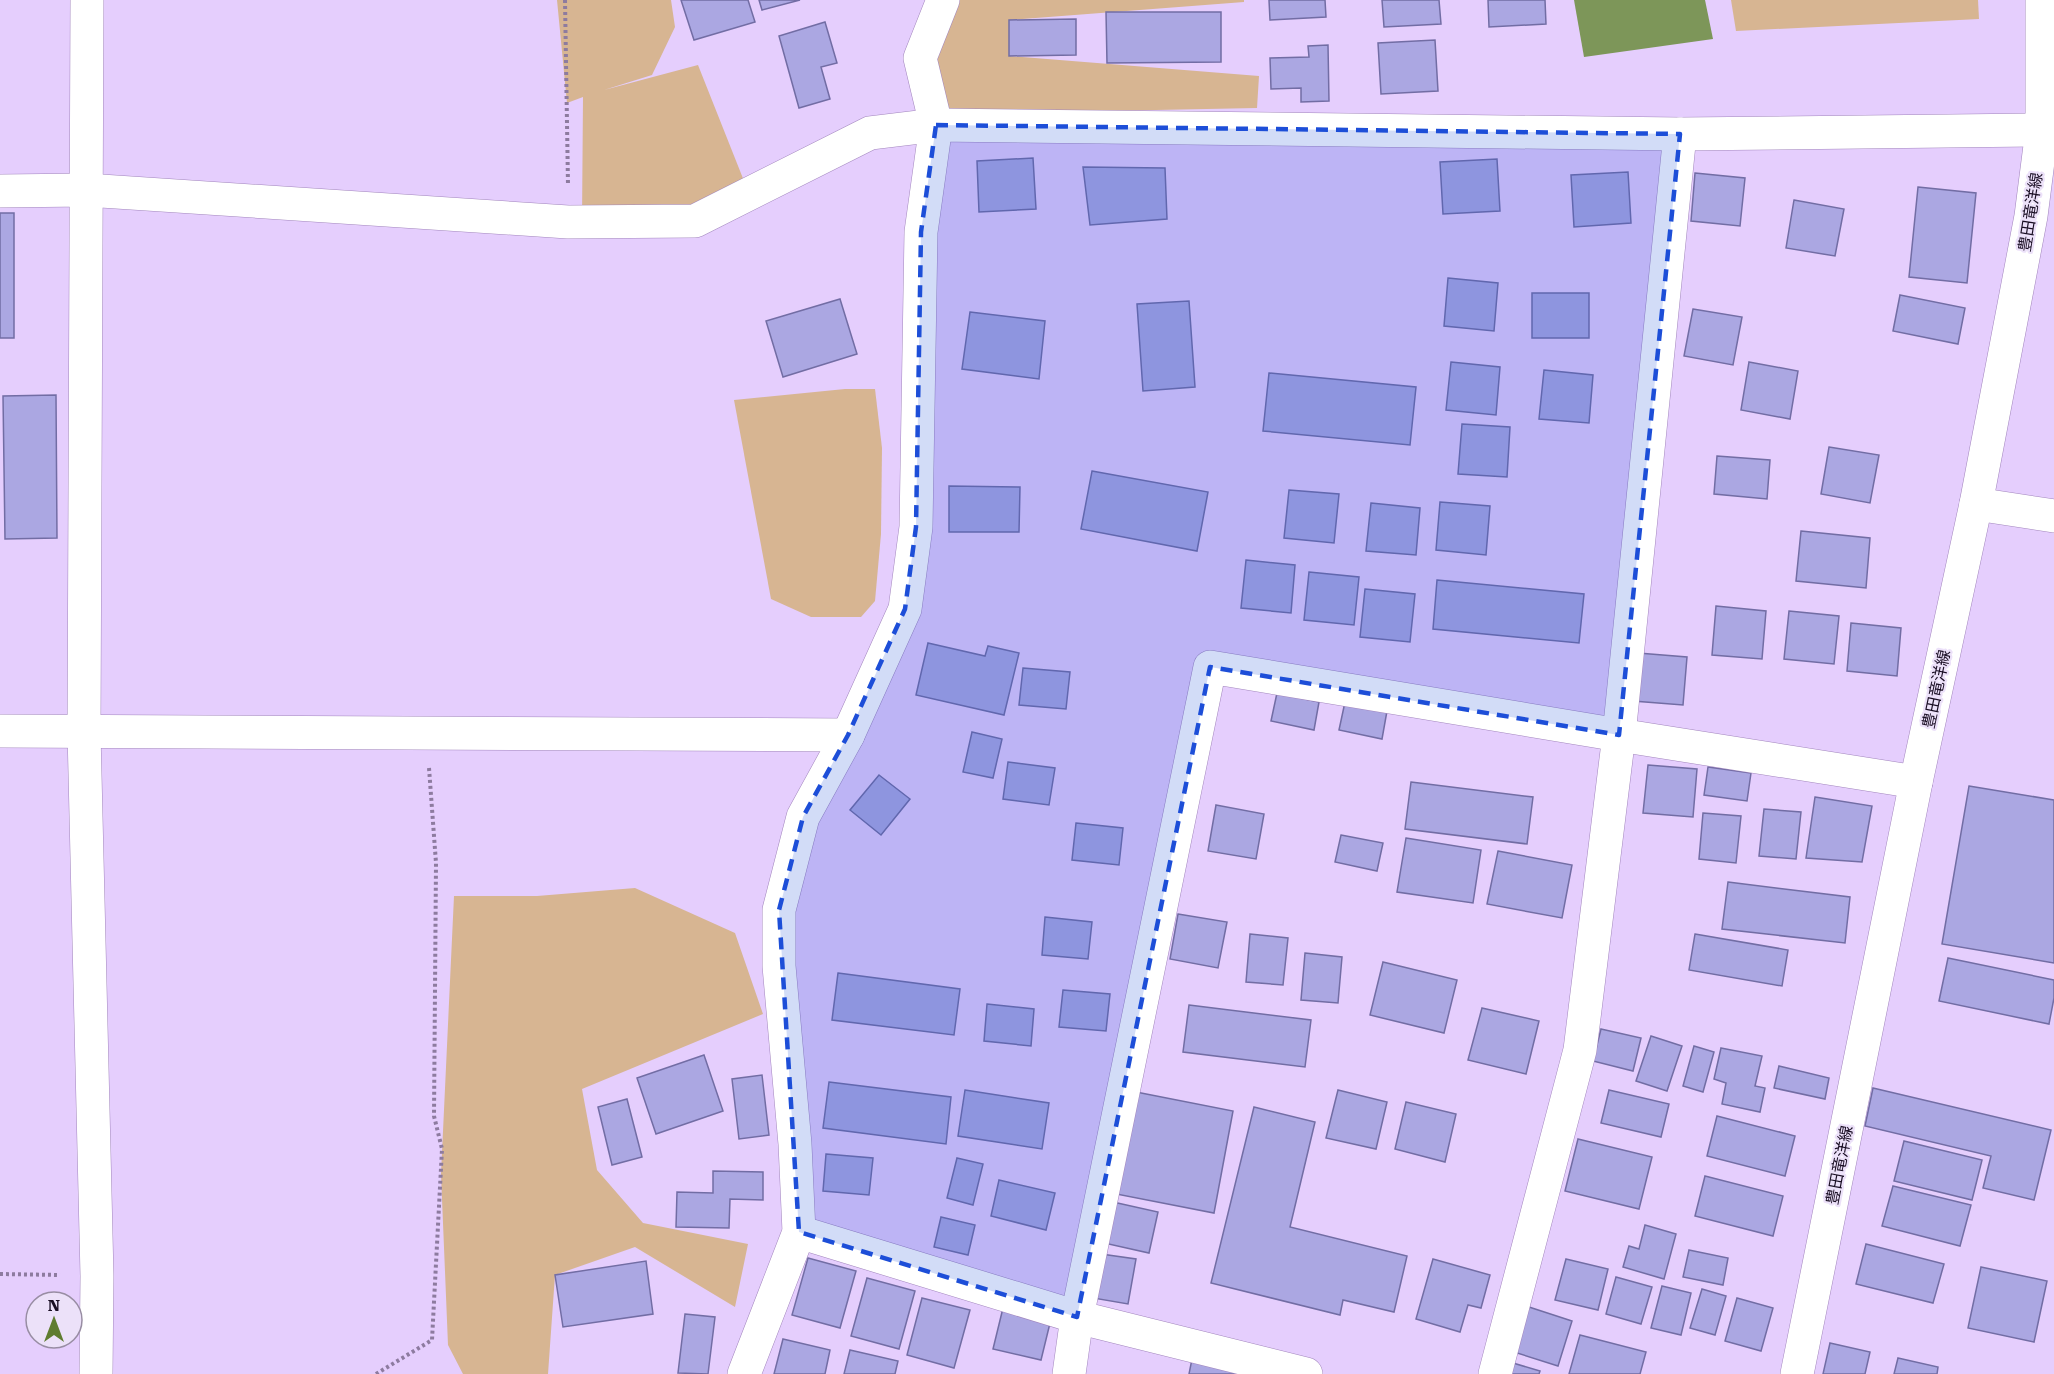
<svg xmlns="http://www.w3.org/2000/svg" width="2054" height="1374" font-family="'Roboto Serif','Noto Sans JP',serif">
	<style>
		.green { fill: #d7b592 }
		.water { fill: #7d9659 }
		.building { fill: #aba7e2; stroke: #726da4; stroke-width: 1.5 }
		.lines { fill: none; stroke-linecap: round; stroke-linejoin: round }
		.minor-casing { stroke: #a286bd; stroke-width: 34 }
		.major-casing { stroke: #a286bd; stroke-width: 34 }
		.path { stroke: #8d7b9f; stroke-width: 4; stroke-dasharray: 3 3; stroke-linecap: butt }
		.minor { stroke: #fff; stroke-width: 33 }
		.major { stroke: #fff; stroke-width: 33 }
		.marked { fill: #1d4ed8; fill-opacity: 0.2; stroke: #1d4ed8; stroke-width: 4.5; stroke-dasharray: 12 8; stroke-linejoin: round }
		.labels { text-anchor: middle; stroke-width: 4.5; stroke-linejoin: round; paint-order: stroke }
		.street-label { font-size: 16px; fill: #190e23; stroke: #ece1f9 }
	</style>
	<rect width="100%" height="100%" fill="#e5cefd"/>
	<g class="green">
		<path d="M557,0H671L675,27L652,75L604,90L698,65L746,186L695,221H582L583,97L567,103Z"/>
		<path d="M943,0H1244V2L1009,20V56L1259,76L1257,108L945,114L920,58Z"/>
		<path d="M1731,0H1978L1979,19L1736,31Z"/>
		<path d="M845,389H875L882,448L881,534L875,601L861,617H811L771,599L734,400Z"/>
		<path d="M635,888L735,933L763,1014L582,1089L597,1170L643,1223L748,1244L735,1307L635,1247L555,1275L548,1374H463L448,1345L441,1174L454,896H537Z"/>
	</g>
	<path class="water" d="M1574,0H1705L1713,39L1584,57Z"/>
	<g class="building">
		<path d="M681,0H748L755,22L694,40Z"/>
		<path d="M759,0H800L762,10Z"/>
		<path d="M1269,0H1325L1326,17L1270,20Z"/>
		<path d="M1382,0H1439L1441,24L1384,27Z"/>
		<path d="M1488,0H1545L1546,24L1489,27Z"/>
		<path d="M1106,12H1221V62L1107,63Z"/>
		<path d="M1076,19V55L1009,56V20Z"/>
		<path d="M825,22L837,63L821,67L830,99L799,108L779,36Z"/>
		<path d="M1435,40L1438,91L1381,94L1378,43Z"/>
		<path d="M1328,45L1329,101L1301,102V88L1271,89L1270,58L1309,57L1308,46Z"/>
		<path d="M1033,158L1036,209L979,212L977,161Z"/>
		<path d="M1497,159L1500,211L1443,214L1440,162Z"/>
		<path d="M1083,167L1165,168L1167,219L1090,225Z"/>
		<path d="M1628,172L1631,223L1574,227L1571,175Z"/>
		<path d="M1695,173L1745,178L1740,226L1691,221Z"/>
		<path d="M1918,187L1976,193L1967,283L1909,277Z"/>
		<path d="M1794,200L1844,209L1835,256L1786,248Z"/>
		<rect x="0" y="213" width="14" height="125"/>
		<path d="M1448,278L1498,283L1494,331L1444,326Z"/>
		<rect x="1532" y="293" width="57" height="45"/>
		<path d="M1900,295L1965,308L1958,344L1893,331Z"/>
		<path d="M840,299L857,354L783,377L766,321Z"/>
		<path d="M1189,301L1195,387L1143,391L1137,304Z"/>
		<path d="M1693,309L1742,317L1733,365L1684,356Z"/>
		<path d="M970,312L1045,321L1039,379L962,369Z"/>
		<path d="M1451,362L1500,367L1496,415L1446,410Z"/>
		<path d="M1749,362L1798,371L1790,419L1741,410Z"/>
		<path d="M1544,370L1593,375L1589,423L1539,419Z"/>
		<path d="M1269,373L1416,387L1410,445L1263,431Z"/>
		<path d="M56,395L57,538L5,539L3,396Z"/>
		<path d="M1462,424L1510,427L1507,477L1458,474Z"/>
		<path d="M1829,447L1879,455L1870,503L1821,494Z"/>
		<path d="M1717,456L1770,460L1767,499L1714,494Z"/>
		<path d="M1092,471L1208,492L1197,551L1081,529Z"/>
		<path d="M949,486L1020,487L1019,532H949Z"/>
		<path d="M1289,490L1339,494L1334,543L1284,538Z"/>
		<path d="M1440,502L1490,506L1486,555L1436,550Z"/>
		<path d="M1371,503L1420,508L1416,555L1366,551Z"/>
		<path d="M1801,531L1870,538L1866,588L1796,581Z"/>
		<path d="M1246,560L1295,565L1291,613L1241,608Z"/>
		<path d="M1309,572L1359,577L1354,625L1304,620Z"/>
		<path d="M1437,580L1584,594L1579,643L1433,629Z"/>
		<path d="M1365,589L1415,594L1410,642L1360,637Z"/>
		<path d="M1716,606L1766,611L1762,659L1712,655Z"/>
		<path d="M1789,611L1839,616L1834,664L1784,659Z"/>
		<path d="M1851,623L1901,628L1897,676L1847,671Z"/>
		<path d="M928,643L985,656L988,646L1019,653L1004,715L916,695Z"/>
		<path d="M1638,653L1687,657L1683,705L1633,701Z"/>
		<path d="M1023,668L1070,672L1066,709L1019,705Z"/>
		<path d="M1277,693L1319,702L1314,730L1271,721Z"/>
		<path d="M1345,702L1387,711L1382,739L1339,730Z"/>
		<path d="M972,732L1002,739L993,778L963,772Z"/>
		<path d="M1008,762L1055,768L1049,805L1003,799Z"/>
		<path d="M1648,765L1697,769L1693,817L1643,813Z"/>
		<path d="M1708,767L1751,773L1747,801L1704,795Z"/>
		<path d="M879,775L910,799L881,835L850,810Z"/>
		<path d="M1411,782L1533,797L1527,844L1405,829Z"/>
		<path d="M1969,786L2054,800V963L1942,944Z"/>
		<path d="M1815,797L1872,806L1862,862L1806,858Z"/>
		<path d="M1216,805L1264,814L1256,859L1208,851Z"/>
		<path d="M1764,809L1801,812L1796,859L1759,856Z"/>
		<path d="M1703,813L1741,816L1736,863L1699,859Z"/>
		<path d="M1076,823L1123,828L1119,865L1072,860Z"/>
		<path d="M1341,835L1383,843L1377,871L1335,862Z"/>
		<path d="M1406,838L1481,850L1473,903L1397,892Z"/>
		<path d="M1498,851L1572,865L1562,918L1487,904Z"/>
		<path d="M1728,882L1850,897L1845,943L1722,929Z"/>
		<path d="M1178,914L1227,922L1218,968L1170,959Z"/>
		<path d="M1045,917L1092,922L1088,959L1042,955Z"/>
		<path d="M1250,934L1288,938L1283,985L1246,982Z"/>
		<path d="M1695,934L1788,950L1782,986L1689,970Z"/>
		<path d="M1305,953L1342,957L1338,1003L1301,1000Z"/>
		<path d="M1948,958L2054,980V998L2049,1024L1939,1001Z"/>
		<path d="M1383,962L1457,980L1444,1033L1370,1015Z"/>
		<path d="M838,973L960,989L954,1035L832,1020Z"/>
		<path d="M1063,990L1110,994L1106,1031L1059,1027Z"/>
		<path d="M987,1004L1034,1009L1031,1046L984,1041Z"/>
		<path d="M1189,1005L1311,1020L1305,1067L1183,1052Z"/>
		<path d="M1482,1008L1539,1021L1526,1074L1468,1060Z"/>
		<path d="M1601,1029L1641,1038L1633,1071L1593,1061Z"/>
		<path d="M1651,1036L1682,1046L1667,1091L1636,1081Z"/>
		<path d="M1694,1046L1714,1052L1703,1092L1683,1086Z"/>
		<path d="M1721,1048L1762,1056L1755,1086L1765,1088L1760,1112L1722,1104L1726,1083L1714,1079Z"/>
		<path d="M704,1055L723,1111L656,1134L637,1078Z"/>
		<path d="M1779,1066L1829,1078L1825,1099L1774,1088Z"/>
		<path d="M762,1075L769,1135L739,1139L732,1079Z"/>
		<path d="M829,1082L951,1097L946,1144L823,1128Z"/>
		<path d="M1873,1088L2051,1130L2034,1200L1983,1188L1991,1156L1865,1126Z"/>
		<path d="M965,1090L1049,1103L1042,1149L958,1136Z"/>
		<path d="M1338,1090L1387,1102L1376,1149L1326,1138Z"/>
		<path d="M1609,1090L1669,1104L1661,1137L1601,1123Z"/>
		<path d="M1131,1091L1233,1111L1214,1213L1111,1193Z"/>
		<path d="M627,1099L642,1157L612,1165L598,1107Z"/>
		<path d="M1406,1102L1456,1114L1445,1162L1395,1149Z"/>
		<path d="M1254,1107L1315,1122L1290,1227L1407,1256L1394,1312L1343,1300L1340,1315L1211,1283Z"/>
		<path d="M1717,1116L1795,1136L1785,1176L1707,1156Z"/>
		<path d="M1578,1139L1652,1157L1639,1209L1565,1191Z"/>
		<path d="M1904,1141L1982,1160L1972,1200L1894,1181Z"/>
		<path d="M826,1154L873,1158L869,1195L823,1191Z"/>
		<path d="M957,1158L983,1164L973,1205L947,1198Z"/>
		<path d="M713,1171L763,1172V1200L730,1199L729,1228L676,1227L677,1192L713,1193Z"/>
		<path d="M1705,1176L1783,1196L1773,1236L1695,1216Z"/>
		<path d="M999,1180L1055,1193L1046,1230L991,1216Z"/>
		<path d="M1893,1186L1971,1205L1960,1246L1882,1226Z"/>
		<path d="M1113,1202L1158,1212L1149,1253L1104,1243Z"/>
		<path d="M941,1217L975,1225L968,1255L934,1247Z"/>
		<path d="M1645,1225L1676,1234L1664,1279L1623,1267L1629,1246L1639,1249Z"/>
		<path d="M1866,1244L1944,1264L1933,1303L1856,1284Z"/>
		<path d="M1689,1250L1728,1258L1723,1285L1683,1277Z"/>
		<path d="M1101,1254L1136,1259L1128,1304L1093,1298Z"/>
		<path d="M808,1258L856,1271L840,1328L792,1315Z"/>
		<path d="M1433,1259L1490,1275L1481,1308L1468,1305L1460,1332L1416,1319Z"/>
		<path d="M1566,1259L1608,1269L1598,1310L1555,1300Z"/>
		<path d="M646,1261L653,1314L563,1327L555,1275Z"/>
		<path d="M1981,1267L2047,1281L2034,1342L1968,1328Z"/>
		<path d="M1616,1277L1652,1287L1641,1324L1606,1314Z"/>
		<path d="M867,1278L915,1291L899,1349L851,1336Z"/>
		<path d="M1662,1286L1691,1293L1681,1335L1651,1328Z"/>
		<path d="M1702,1289L1726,1296L1715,1335L1690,1328Z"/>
		<path d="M922,1298L970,1310L954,1368L907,1355Z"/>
		<path d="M1737,1298L1773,1308L1761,1351L1725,1341Z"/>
		<path d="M1529,1307L1572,1321L1558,1366L1514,1352Z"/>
		<path d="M1003,1308L1051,1319L1041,1360L993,1349Z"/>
		<path d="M685,1314L715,1317L708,1374L678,1373Z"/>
		<path d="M1580,1335L1646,1352L1640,1374H1569Z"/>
		<path d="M783,1339L830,1350L825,1374H774Z"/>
		<path d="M1830,1343L1870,1352L1865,1374H1823Z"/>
		<path d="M850,1350L898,1361L895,1374H844Z"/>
		<path d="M1898,1358L1938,1367L1937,1374H1894Z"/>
		<path d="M1192,1359L1249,1374H1189Z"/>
		<path d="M1513,1363L1540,1371L1539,1374H1509Z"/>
	</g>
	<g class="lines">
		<g class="minor-casing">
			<g id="minor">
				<path d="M87,0L84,732L97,1276L96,1374"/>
				<path d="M0,191L86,190L568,222L695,221L870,133L936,125L1680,134L2042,130"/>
				<path d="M1976,504L2054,516"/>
				<path d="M0,731L848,735"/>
				<path d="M799,1232L1077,1317L1306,1374"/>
				<path d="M744,1374L799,1232L795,1144L779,966V910L803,817L848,735L905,609L916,527L921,232L936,125L920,58L943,0"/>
				<path d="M1069,1374L1077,1317L1210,667L1619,735L1916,782"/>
				<path d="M1495,1374L1580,1050L1619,735L1680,134"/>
			</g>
		</g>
		<g class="major-casing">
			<path id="major" d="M1797,1374L1916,782L1976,504L2031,216L2042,130V0"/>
		</g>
		<g class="path">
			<path d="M565,0L568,185"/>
			<path d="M0,1274L60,1275"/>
			<path d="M376,1374L432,1340L442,1149L434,1116L436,863L429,768"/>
		</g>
		<use href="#minor" class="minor"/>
		<use href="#major" class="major"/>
	</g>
	<path class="marked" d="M936,125L1680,134L1619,735L1210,667L1077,1317L799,1232L779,910L803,817L848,735L905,609L916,527L921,232Z"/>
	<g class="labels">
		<g class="street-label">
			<text transform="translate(2030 212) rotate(-81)" y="6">豊田竜洋線</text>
			<text transform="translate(1936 689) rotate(-78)" y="6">豊田竜洋線</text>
			<text transform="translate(1839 1165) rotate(-79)" y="6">豊田竜洋線</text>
		</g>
	</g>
	<g transform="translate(54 1320)"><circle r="28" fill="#ece1f9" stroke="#988da3" stroke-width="1.5"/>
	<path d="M0-4.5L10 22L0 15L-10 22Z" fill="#5f7c30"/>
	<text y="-9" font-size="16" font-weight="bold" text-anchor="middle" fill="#190e23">N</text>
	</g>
</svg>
